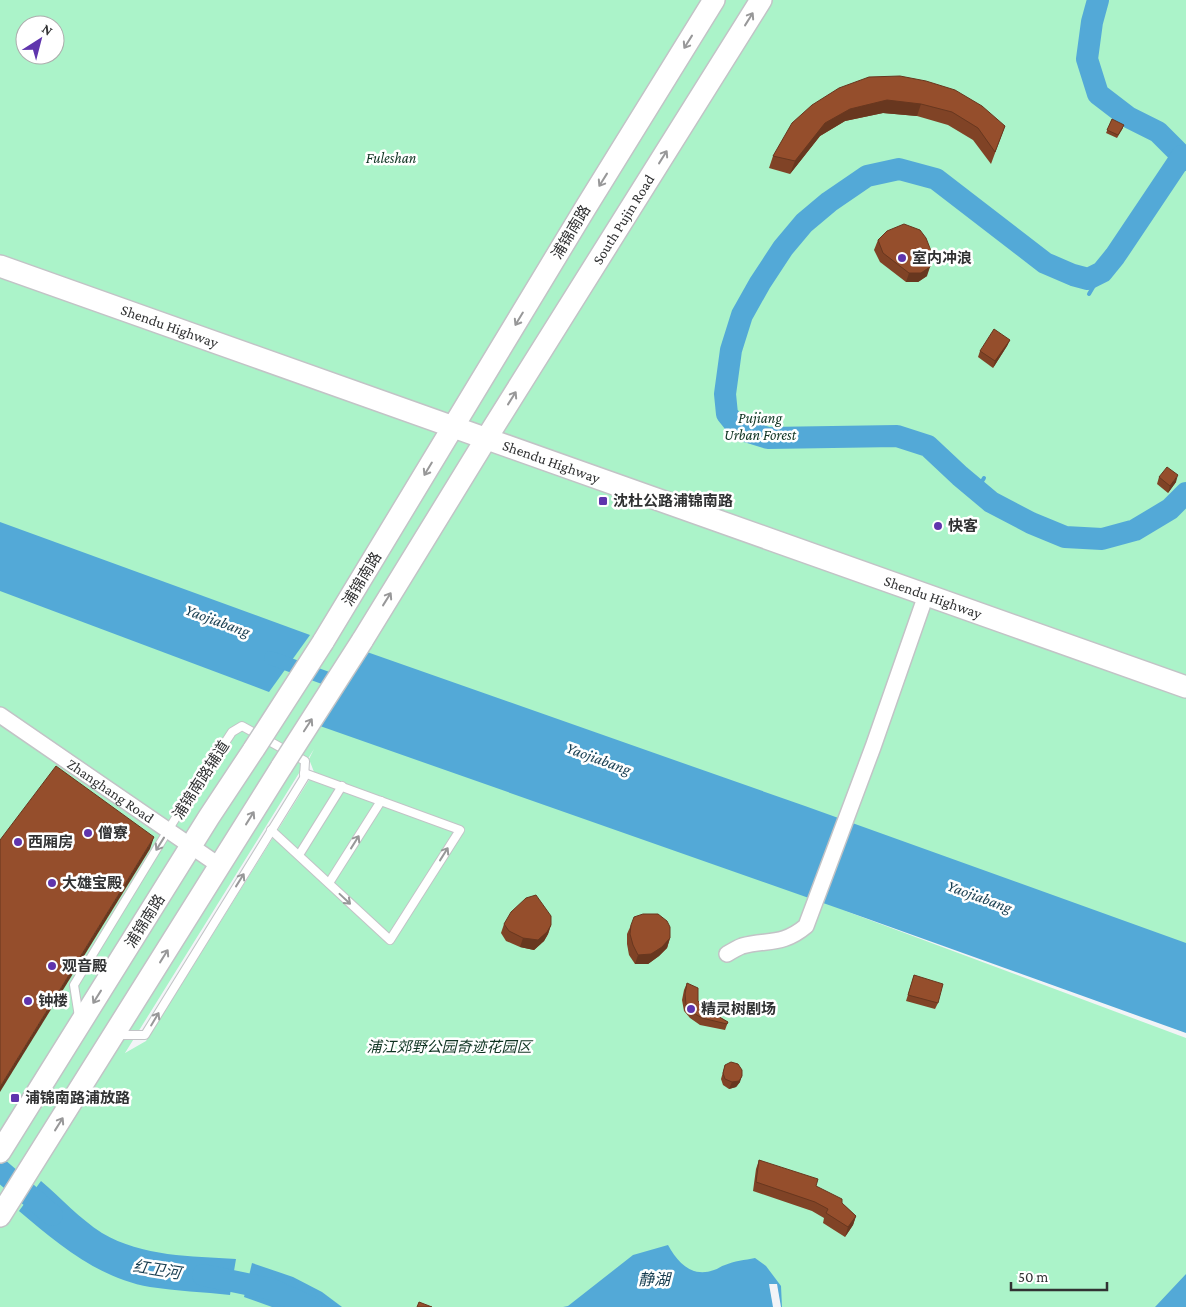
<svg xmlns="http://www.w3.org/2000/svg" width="1186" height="1307" font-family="'Crimson Pro','Noto Sans SC',serif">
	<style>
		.green { fill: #abf3c9; fill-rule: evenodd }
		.water { fill: #53a9d7 }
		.pier { fill: #f2f4f7 }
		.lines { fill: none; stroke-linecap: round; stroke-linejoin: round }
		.stream { stroke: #53a9d7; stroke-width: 4 }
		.canal { stroke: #53a9d7; stroke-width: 14 }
		.river { stroke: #53a9d7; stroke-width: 22 }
		.lane-casing { stroke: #c2c3c6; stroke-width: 10 }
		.street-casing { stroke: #c2c3c6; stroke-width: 18 }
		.secondary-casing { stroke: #c2c3c6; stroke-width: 24 }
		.lane { stroke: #fff; stroke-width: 8 }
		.street { stroke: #fff; stroke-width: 15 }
		.secondary { stroke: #fff; stroke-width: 21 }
		.secondary-bridge-casing { stroke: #c2c3c6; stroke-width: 24; stroke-linecap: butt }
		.secondary-bridge { stroke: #fff; stroke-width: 21 }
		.wall { fill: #804326 }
		.shaded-wall { fill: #68371f }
		.building { fill: #954e2c; stroke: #68371f }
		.oneway { stroke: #989899 }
		.poi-dot { fill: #5f35ad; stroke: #fff; stroke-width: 2 }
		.labels { text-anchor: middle; stroke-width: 5; stroke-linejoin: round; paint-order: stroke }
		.park-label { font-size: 15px; font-style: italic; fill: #0f3422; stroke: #fff }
		.street-label { font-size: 15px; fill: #313233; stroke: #fff }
		.poi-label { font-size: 15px; font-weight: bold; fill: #313233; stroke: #fff; text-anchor: start }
		.water-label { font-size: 16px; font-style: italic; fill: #173d50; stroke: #fff }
	</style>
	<rect width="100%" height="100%" fill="#f2f4f7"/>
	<path class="green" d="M0,0H1186V1024L843,910L1186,1038V1307H0ZM25,25H55V55H25ZM314,749L309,759L314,772L146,1041L125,1053Z"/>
	<g class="water">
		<path d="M0,522L310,635L269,692L0,591Z"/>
		<path d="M367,652L805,806L1186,943V1033L843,910L320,726Z"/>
		<path d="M41,1181C61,1198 80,1219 102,1233C143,1257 191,1256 236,1259L230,1295C204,1292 176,1291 150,1287C98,1278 58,1244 19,1211Z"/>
		<path d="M668,1245C678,1263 692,1278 714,1270C718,1269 721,1266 725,1265C734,1261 745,1260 755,1258L766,1266L781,1286L782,1307H563L568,1306L633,1255Z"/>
		<path d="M252,1263L293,1277L322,1292L342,1307H272L244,1297Z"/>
		<path d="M1186,1273V1307H1155L1186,1274Z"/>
	</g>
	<path class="pier" d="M769,1284H777L781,1307H773Z"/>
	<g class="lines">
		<g class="stream">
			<path d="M1089,294L1102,272"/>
			<path d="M977,490L984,478"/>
		</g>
		<path class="canal" d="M271,658L342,684"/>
		<g class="river">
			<path d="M1098,0L1092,22L1087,59L1098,94L1128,117L1158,132L1186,160"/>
			<path d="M1182,156L1115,256L1102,272L1088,279L1073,275L1045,263L936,179L899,169L867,176L829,202L804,223L783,248L760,283L742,315L731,350L725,394L727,414L739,429L768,438L897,436L928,446L960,476L991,502L1031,523L1065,537L1102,539L1135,530L1170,509L1186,493"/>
			<path d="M0,1170L52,1215"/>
			<path d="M203,1275L271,1289L311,1307"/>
		</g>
		<g class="lane-casing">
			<g id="lane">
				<path d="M271,830L390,940L460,830L304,773"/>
				<path d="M299,855L342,786"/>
				<path d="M329,883L381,801"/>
				<path d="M79,1017L74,985L175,819L232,732L242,726L305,761L304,778L145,1035H117"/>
			</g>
		</g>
		<g class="street-casing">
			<g id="street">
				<path id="s1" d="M0,715L220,866"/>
				<path d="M727,954C732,951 737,948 742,946C768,939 782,946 806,926L873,747L926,595"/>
			</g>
		</g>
		<g class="secondary-casing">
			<g id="secondary">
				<path id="s2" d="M0,266L1186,687"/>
				<path id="s3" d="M362,641L486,439L761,0"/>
				<path d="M323,642L586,207L714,0"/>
				<path d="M0,1152L209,817L254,749"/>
				<path d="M0,1216L282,766"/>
			</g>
		</g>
		<use href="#lane" class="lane"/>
		<use href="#street" class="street"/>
		<use href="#secondary" class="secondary"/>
		<g class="secondary-bridge-casing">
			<g id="secondary-bridge">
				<path d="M254,749L323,642"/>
				<path d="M282,766L362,641"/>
			</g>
		</g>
		<use href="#secondary-bridge" class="secondary-bridge"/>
	</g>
	<g class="wall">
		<path d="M869,77L1005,126L991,164L973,140L948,125L917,116L883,113L845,121L820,136L790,174L769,168L773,156Z"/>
		<path d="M1112,119L1123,128L1117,138L1106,133Z"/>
		<path d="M878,240L927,276L918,282H906L880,262L874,250Z"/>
		<path d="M1010,340L1007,346L993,368L978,357L980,351Z"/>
		<path d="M1159,477L1176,482L1168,493L1157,484Z"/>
		<path d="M504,924L551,925L548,934L544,941L534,950L520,947L506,941L501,933Z"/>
		<path d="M631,925L670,938L667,948L659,956L648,964H635L629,955L627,944V934Z"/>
		<path d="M914,975L938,1003L935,1009L906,1001Z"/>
		<path d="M687,983L698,1001L704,1008L728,1022L725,1030L700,1025L690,1018L684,1011L682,1000L684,990Z"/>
		<path d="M725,1065L740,1082L736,1087L729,1089L723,1085L721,1079Z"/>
		<path d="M759,1160L816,1186L842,1203L856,1216L853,1225L845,1237L823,1223L824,1218L812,1211L753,1191L756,1169Z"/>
	</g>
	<g class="shaded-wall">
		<path d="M887,100L921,104L917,116L883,113L845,121L820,136L790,174L795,161L825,123L850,109Z"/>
		<path d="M930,267L927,276L918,282H906L909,273Z"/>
		<path d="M1010,340L1007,346L993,368L995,361Z"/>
		<path d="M1178,475L1176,482L1168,493L1170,486Z"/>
		<path d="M154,837L150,849L0,1092V1087Z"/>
		<path d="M551,925L548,934L544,941L534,950L520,947L523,938Z"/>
		<path d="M670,938L667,948L659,956L648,964H635L638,955Z"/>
		<path d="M742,1076L740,1082L736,1087L729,1089L732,1082Z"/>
		<path d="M856,1216L853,1225L845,1237L848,1227Z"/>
	</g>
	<g class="building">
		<path d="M900,76L926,81L955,90L982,106L1005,126L995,152L978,128L952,112L921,104L887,100L850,109L825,123L795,161L773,156L792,123L812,105L839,88L869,77Z"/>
		<path d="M1112,119L1124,125L1118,135L1107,130Z"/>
		<path d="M904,224L920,230L926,238L933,256L930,267L921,273H909L883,253L878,240L887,231Z"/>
		<path d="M994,329L1010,340L995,361L980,351Z"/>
		<path d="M1167,467L1178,475L1170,486L1159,477Z"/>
		<path d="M56,766L154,837L0,1087V840Z"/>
		<path d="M536,895L551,916V925L547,932L538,940L523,938L509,931L504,924L511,912L526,898Z"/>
		<path d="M643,914H658L667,921L670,927V938L662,947L651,954L638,955L633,945L630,934L631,925L634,917Z"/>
		<path d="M914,975L943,984L938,1003L908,995Z"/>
		<path d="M687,983L698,988V1001L704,1008L728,1022L727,1024L702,1018L692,1012L686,1004L685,994Z"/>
		<path d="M731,1062L738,1064L742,1070V1076L739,1081L732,1082L725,1079L723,1073L725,1065Z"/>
		<path d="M759,1160L818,1179L816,1186L842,1199V1203L856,1216L848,1227L826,1213L828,1209L815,1202L756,1182Z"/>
		<path d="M419,1302L432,1307H417Z"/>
	</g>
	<defs><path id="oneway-shaft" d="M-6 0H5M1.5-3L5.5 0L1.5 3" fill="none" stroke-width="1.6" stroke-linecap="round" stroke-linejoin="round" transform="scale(1.25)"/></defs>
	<g class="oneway">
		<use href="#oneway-shaft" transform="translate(749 19) rotate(-58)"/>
		<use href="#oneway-shaft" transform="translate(688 42) rotate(122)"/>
		<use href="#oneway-shaft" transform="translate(663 157) rotate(-58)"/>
		<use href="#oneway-shaft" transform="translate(603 180) rotate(122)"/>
		<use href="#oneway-shaft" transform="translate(519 319) rotate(121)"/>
		<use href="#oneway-shaft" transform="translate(512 398) rotate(-58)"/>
		<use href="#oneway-shaft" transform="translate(428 469) rotate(121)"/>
		<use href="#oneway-shaft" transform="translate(387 599) rotate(-58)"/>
		<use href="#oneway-shaft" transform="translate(308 725) rotate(-57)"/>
		<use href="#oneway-shaft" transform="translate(250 818) rotate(-58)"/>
		<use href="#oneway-shaft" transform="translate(355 842) rotate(-58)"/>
		<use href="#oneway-shaft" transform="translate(160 844) rotate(122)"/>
		<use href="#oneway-shaft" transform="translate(444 854) rotate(-58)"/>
		<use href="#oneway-shaft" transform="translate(240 880) rotate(-58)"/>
		<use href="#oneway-shaft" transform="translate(345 899) rotate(43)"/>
		<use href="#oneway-shaft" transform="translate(164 956) rotate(-58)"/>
		<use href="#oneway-shaft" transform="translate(97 997) rotate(122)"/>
		<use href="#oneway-shaft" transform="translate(155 1019) rotate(-59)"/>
		<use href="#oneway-shaft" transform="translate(59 1124) rotate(-58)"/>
	</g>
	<g class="poi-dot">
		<circle cx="902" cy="258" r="5"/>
		<rect x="598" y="496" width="10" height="10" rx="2.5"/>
		<circle cx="938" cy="526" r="5"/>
		<circle cx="88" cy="833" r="5"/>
		<circle cx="18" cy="842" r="5"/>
		<circle cx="52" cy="883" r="5"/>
		<circle cx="52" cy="966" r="5"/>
		<circle cx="28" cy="1001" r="5"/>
		<circle cx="691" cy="1009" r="5"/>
		<rect x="10" y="1093" width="10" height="10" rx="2.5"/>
	</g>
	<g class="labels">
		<g class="park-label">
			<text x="391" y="163">Fuleshan</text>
			<text x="760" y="423">Pujiang<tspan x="760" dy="17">Urban Forest</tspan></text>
			<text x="449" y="1052">浦江郊野公园奇迹花园区</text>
		</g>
		<g class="street-label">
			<text dy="5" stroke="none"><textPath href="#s3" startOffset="496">South Pujin Road</textPath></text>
			<text transform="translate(571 232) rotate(-59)" y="5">浦锦南路</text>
			<text dy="5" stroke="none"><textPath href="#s2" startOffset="180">Shendu Highway</textPath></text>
			<text dy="5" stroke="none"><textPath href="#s2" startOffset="585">Shendu Highway</textPath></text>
			<text transform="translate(362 579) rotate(-59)" y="5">浦锦南路</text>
			<text dy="5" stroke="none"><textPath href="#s2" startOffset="990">Shendu Highway</textPath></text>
			<text transform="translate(201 780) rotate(-57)" y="5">浦锦南路辅道</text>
			<text dy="5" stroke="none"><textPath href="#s1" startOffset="134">Zhanghang Road</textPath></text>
			<text transform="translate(145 921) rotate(-58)" y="5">浦锦南路</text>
		</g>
		<g class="poi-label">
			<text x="912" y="263">室内冲浪</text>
			<text x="613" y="506">沈杜公路浦锦南路</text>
			<text x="948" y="531">快客</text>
			<text x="98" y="838">僧寮</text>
			<text x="28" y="847">西厢房</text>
			<text x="62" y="888">大雄宝殿</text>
			<text x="62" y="971">观音殿</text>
			<text x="38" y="1006">钟楼</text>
			<text x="701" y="1014">精灵树剧场</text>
			<text x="25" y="1103">浦锦南路浦放路</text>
		</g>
		<g class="water-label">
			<text transform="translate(218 620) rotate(20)" y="6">Yaojiabang</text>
			<text transform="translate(599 758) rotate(20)" y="6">Yaojiabang</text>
			<text transform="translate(980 896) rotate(20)" y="6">Yaojiabang</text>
			<text transform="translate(157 1269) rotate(9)" y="6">红卫河</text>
			<text x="654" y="1285">静湖</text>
		</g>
	</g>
	<g transform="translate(40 40) rotate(36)"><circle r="24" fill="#ffffff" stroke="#adadad"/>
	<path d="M0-4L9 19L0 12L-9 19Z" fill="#5f35ad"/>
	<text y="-8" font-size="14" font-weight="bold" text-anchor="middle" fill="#313233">N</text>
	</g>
	<path d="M1011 1282v8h96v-8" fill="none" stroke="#313233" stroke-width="2.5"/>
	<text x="1018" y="1282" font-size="15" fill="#313233" stroke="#ffffff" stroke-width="4" paint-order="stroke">50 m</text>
</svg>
